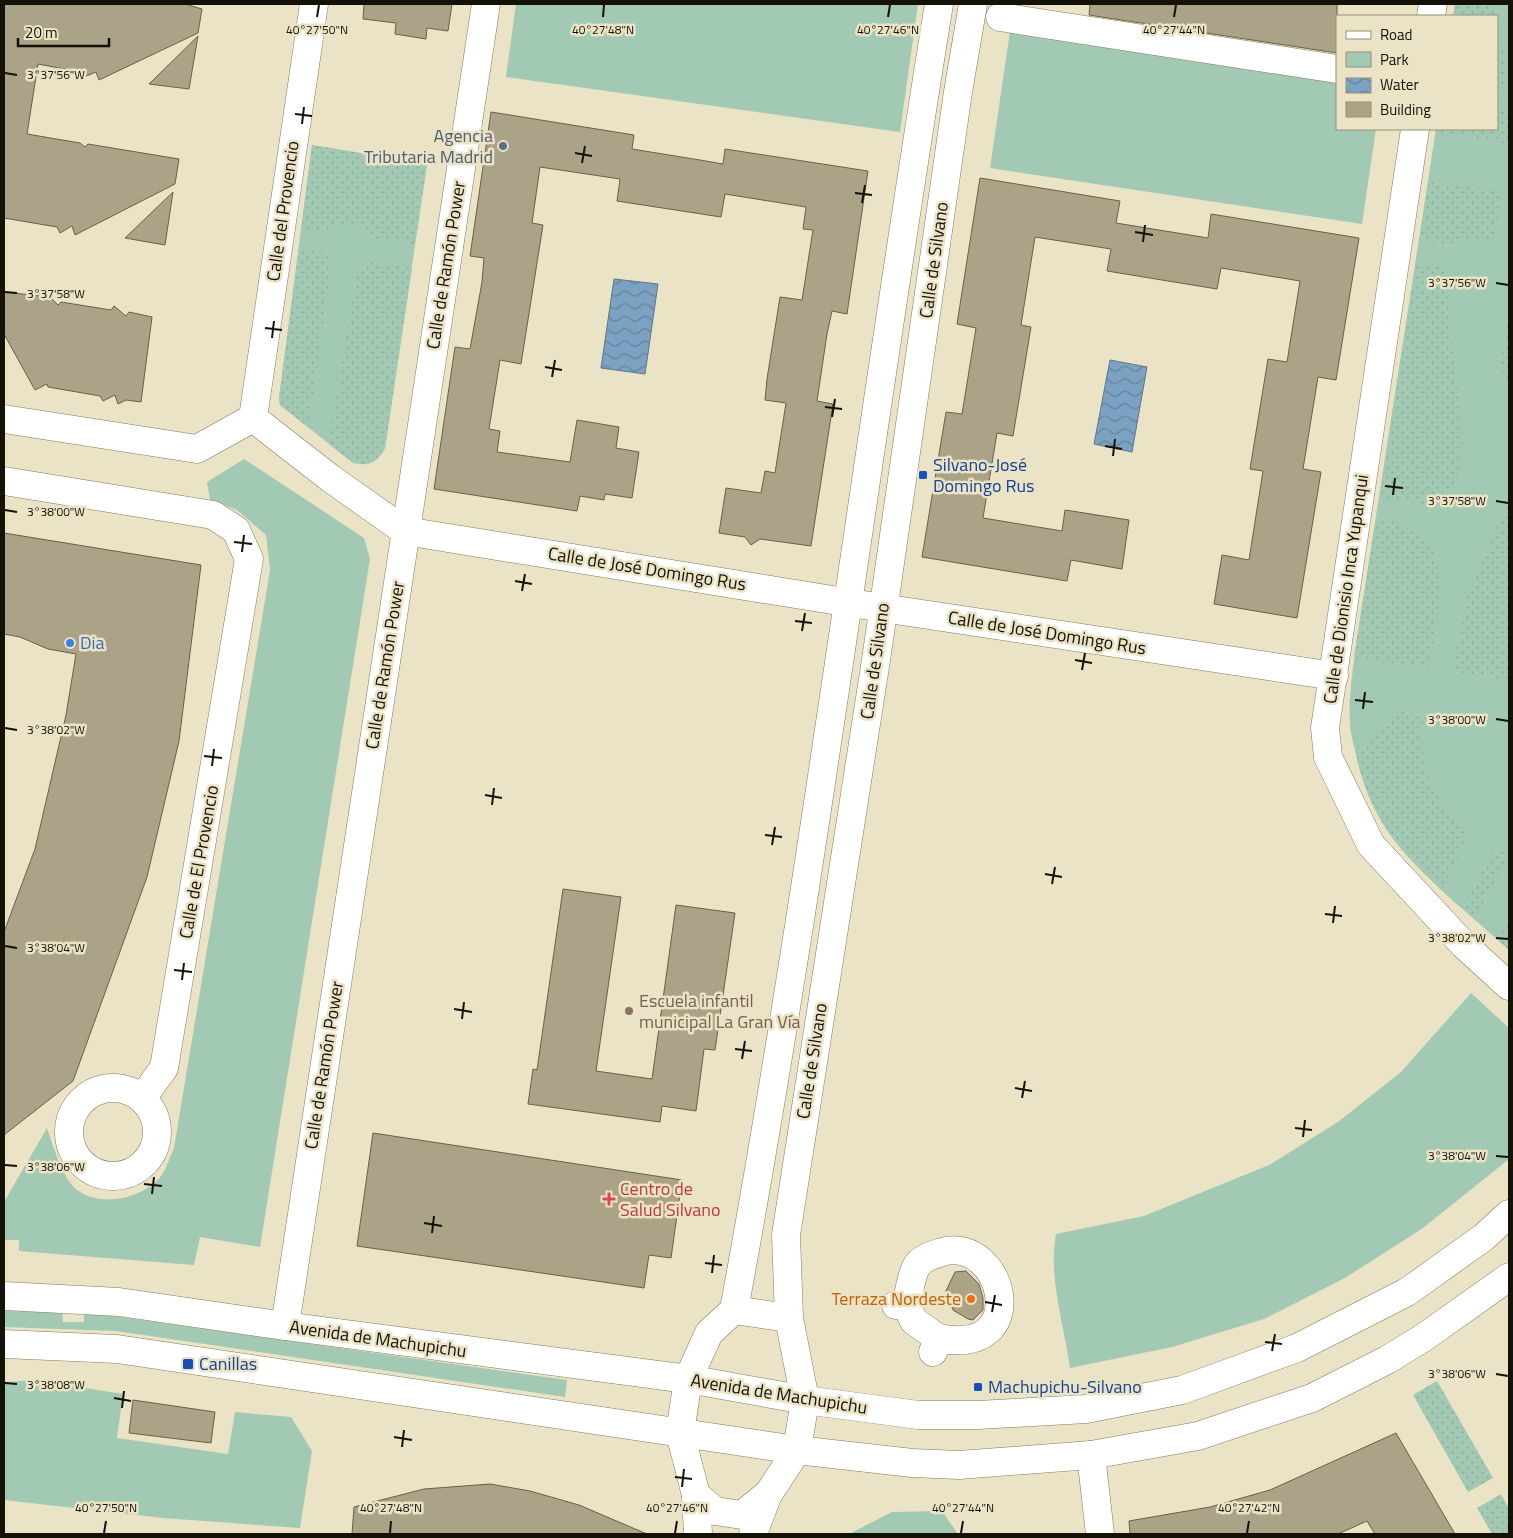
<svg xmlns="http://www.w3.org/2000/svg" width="1513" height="1538" font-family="'Titillium Web',sans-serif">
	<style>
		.green { fill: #a2c9b3 }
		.garden { fill: url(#garden-dots) }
		.water { fill: url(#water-waves); stroke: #5d768b }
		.building { fill: #aaa387; stroke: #696147 }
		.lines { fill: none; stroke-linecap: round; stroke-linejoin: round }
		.street-casing { stroke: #827a5f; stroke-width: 29 }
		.secondary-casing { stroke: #827a5f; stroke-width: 29 }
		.street { stroke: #fff; stroke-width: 28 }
		.secondary { stroke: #fff; stroke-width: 28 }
		.ticks { fill: none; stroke: #141107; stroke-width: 2 }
		.service-dot { fill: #5c6f8a; stroke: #ebe3c5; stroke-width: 2 }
		.transit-dot { fill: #1a4fb4; stroke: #ebe3c5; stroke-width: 2 }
		.shop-dot { fill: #3f7fe0; stroke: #ebe3c5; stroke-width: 2 }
		.education-dot { fill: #8d6e63; stroke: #ebe3c5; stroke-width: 2 }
		.health-dot { fill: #e0444e; stroke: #ebe3c5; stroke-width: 2 }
		.food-dot { fill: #e8710a; stroke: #ebe3c5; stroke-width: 2 }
		.labels { text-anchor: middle; stroke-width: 5; stroke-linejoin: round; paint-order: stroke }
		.service-label { font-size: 18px; fill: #4e5e75; stroke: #ebe3c5; text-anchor: end }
		.street-label { font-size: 18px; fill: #141107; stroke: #ebe3c5 }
		.transit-label { font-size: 18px; fill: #164399; stroke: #ebe3c5; text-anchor: start }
		.shop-label { font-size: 18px; fill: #366cbe; stroke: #ebe3c5; text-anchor: start }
		.education-label { font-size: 18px; fill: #785e54; stroke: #ebe3c5; text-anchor: start }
		.health-label { font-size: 18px; fill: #be3a42; stroke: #ebe3c5; text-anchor: start }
		.food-label { font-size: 18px; fill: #c56008; stroke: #ebe3c5; text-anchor: end }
		.ticks-label { font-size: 12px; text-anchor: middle; fill: #141107; stroke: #ebe3c5; stroke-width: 5; stroke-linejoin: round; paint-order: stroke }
	</style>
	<defs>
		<pattern id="garden-dots" width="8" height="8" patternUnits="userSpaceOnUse" patternTransform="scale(1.25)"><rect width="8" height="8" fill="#a2c9b3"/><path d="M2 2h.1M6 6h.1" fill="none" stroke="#8bac98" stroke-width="1.8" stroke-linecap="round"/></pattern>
		<pattern id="water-waves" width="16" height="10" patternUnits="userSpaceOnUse" patternTransform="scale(1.25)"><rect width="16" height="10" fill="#7ca2c3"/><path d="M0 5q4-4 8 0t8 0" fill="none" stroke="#64839c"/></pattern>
	</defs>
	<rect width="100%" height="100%" fill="#ebe3c5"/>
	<g class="green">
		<path d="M516,4H918L900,132L506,77Z"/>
		<path d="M1455,4H1509V950C1444,890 1375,846 1356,754C1354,744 1350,734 1350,724C1348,699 1353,670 1356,645L1436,129H1497V16H1453Z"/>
		<path d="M1010,31L1337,81V129H1376L1362,224L990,168Z"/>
		<path d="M312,145L427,164L385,448C377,463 368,465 353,463L280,405L279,398Z"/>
		<path d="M244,459L364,538L370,559L260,1247L200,1237L194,1265L19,1251V1240H4V1202L47,1128C53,1145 63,1182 80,1192C104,1207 144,1198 161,1176C167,1168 170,1156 174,1148L270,570L266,535L237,510L210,500L207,482Z"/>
		<path d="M1471,993L1509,1028V1159L1423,1228L1345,1278L1264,1319L1172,1347L1070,1368C1064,1325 1048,1277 1056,1234L1144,1216L1269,1165L1338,1122L1401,1072Z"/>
		<path d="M4,1311L62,1312L63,1322H84V1313L120,1317L567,1380L565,1397L116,1331L4,1327Z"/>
		<path d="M34,1380L123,1394L117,1438L228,1454L235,1412L291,1417L312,1451L300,1528L163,1518L4,1500V1382Z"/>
		<path d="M942,1511L958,1534H849L892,1512Z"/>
	</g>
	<g class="garden">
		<path d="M1455,4L1494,6L1496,16H1453Z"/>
		<path d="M1497,19L1508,75L1497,94L1509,121V144L1435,132L1436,129H1497Z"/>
		<path d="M312,145L427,164L415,244L370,238C360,225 355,221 338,225L332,233L301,230Z"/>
		<path d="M1429,181L1502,191L1495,238L1446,244L1420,241Z"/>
		<path d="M299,249L327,253L331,263L309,428L280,405L279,398Z"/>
		<path d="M366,261L412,268L385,448C368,479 348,459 329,444L357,269Z"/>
		<path d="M1416,264L1444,267L1463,439L1457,482L1426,504L1380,499Z"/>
		<path d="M1509,308V383L1500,368Z"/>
		<path d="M1509,501V680L1458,672L1454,665L1465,601Z"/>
		<path d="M1376,519L1401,523L1425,541L1434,553L1442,583L1430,666L1427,668L1354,657Z"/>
		<path d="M1403,710L1416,714L1423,721C1416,765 1436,806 1469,834L1442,889C1394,848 1368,813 1355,750Z"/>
		<path d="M1497,849L1507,854V860L1475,918L1463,907L1491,854Z"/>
		<path d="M1509,916V950L1496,938Z"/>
		<path d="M1437,1381L1493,1478L1468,1492L1413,1395Z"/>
		<path d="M1501,1494L1509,1509V1534H1492L1477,1508Z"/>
	</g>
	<g class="water">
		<path d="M614,279L658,284L645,374L601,368Z"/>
		<path d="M1110,360L1147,367L1132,452L1094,444Z"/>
	</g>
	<g class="building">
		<path d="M4,4H185L202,9L198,33L99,80L96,72L84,77L80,72L38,64L27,134L80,143L85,147L88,144L179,159L175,184L75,235L72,226L60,233L57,227L4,218Z"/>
		<path d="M364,4H452L448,31L427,28L426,39L395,34L396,23L363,19Z"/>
		<path d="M1090,4H1337V53L1089,15Z"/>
		<path d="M198,36L189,89L149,84Z"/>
		<path d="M491,112L634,135L632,149L700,160L723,164L725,149L868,171L847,314L832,311L827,334L817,401L833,404L811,546L760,539L751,545L745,537L719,533L726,488L761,493L765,471L775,473L786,403L765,400L767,379L780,297L802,300L813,230L803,229L806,207L725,194L721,217L617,201L620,179L540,167L532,223L543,225L521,364L500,360L489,429L500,431L497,452L570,462L577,420L619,427L616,448L639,452L632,498L605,494L604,500L580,496L577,511L434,489L455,347L470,349L482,282L484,258L470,256Z"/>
		<path d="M980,178L1120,201L1116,223L1208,238L1211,214L1359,238L1336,380L1318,377L1303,469L1321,472L1297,618L1214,604L1222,555L1249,560L1263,471L1250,469L1268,359L1287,362L1300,281L1221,268L1217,289L1107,271L1111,249L1035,237L1021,325L1031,327L1013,436L997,433L983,518L1062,531L1065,510L1129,520L1122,569L1071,560L1067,581L922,557L946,412L962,414L976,328L957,324Z"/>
		<path d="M173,192L165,245L125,238Z"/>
		<path d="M4,292L50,297L58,305L61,302L111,310L114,306L126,316L129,312L152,317L141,402L126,400L118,404L115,395L103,401L100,396L48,387L47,384L35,390L4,334Z"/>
		<path d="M4,533L201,565L179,741L147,877L73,1081L4,1135V932L35,849L66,715L76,654L48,649L20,637L4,634Z"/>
		<path d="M563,889L621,897L596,1071L652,1079L676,905L735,913L715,1050L704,1049L696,1111L662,1106L660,1122L528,1104L533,1069L537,1070Z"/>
		<path d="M373,1133L682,1180L671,1258L649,1255L644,1288L357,1246Z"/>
		<path d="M966,1271L979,1284L983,1298V1310L973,1320L968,1319L953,1310L946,1291L955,1272Z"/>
		<path d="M133,1400L215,1412L211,1443L129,1433Z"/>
		<path d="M1396,1433L1455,1534H1375L1367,1521L1338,1534H1130L1129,1521L1210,1507L1270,1490Z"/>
		<path d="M490,1484L530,1491L579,1505L647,1534H352L354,1507L424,1489Z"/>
	</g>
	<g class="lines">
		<g class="street-casing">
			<g id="street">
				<path d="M1431,16L1433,4"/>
				<path d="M1000,17L1337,69"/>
				<path d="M1415,129L1325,728L1328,757L1371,845L1464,945L1509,986"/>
				<path d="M253,418L330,478L405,531L882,608L1334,676"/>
				<path d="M253,418L314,4"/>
				<path d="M4,419L197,449L253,418"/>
				<path d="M4,481L213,515L236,530L249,559L164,1068L142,1098"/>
				<circle cx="113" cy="1132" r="44"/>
				<path d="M896,1305H906C909,1293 911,1277 916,1267C921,1258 933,1255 942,1252C1004,1235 1034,1358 938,1338L933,1352"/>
				<path d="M906,1305L914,1321L938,1338"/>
				<path d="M285,1326L486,4"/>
				<path d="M1091,1455L1100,1534"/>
			</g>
		</g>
		<g class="secondary-casing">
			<g id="secondary">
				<path d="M4,1296L119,1302L285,1326L688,1379L805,1400L918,1415H978L1086,1409L1182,1390L1297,1348L1407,1292L1484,1237L1509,1214"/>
				<path d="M734,1310C814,876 868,439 939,4"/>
				<path d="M734,1310L789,1318"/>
				<path d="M4,1344L117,1349L797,1450L912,1463L959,1465L1091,1455L1198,1436L1312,1398L1387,1360L1423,1338L1509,1277"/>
				<path d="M696,1495L715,1511L742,1515L769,1493L797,1450L805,1400L789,1318L786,1235L876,660L958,92L973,4"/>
				<path d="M698,1534L696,1495L680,1433L688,1379L709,1333L734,1310"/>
				<path d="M753,1534L768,1494"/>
			</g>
		</g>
		<use href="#street" class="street"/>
		<use href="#secondary" class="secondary"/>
	</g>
	<path class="ticks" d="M317,17L319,5M603,17L604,5M888,17L890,5M1174,17L1176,5M5,73L17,75M295,114L312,116M302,124L304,107M575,153L592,156M582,163L585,146M855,193L872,195M862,203L865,185M1135,232L1153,235M1143,242L1145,225M1496,283L1508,285M5,292L17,293M265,328L282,330M272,338L274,321M545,367L562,370M552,377L555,360M825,407L842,409M832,417L835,399M1105,446L1122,449M1113,456L1115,439M1385,486L1403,488M1393,495L1395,478M1496,501L1508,503M5,510L17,512M234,542L252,544M242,552L244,535M515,581L532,584M522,591L525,574M795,621L812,623M802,631L805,613M1075,660L1092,663M1082,670L1085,653M1355,700L1373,702M1363,709L1365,692M1496,719L1508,721M5,728L17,730M204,756L222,758M212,766L214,749M485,795L502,798M492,805L494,788M765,835L782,837M772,845L775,827M1045,874L1062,877M1052,884L1055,867M1325,914L1342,916M1333,923L1335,906M1496,938L1508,939M5,946L17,948M174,970L192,972M182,980L184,963M454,1009L472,1012M462,1019L464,1002M735,1049L752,1051M742,1059L745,1041M1015,1088L1032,1091M1022,1098L1025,1081M1295,1128L1312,1130M1303,1137L1305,1120M1496,1156L1508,1157M5,1165L17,1166M144,1184L162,1186M152,1194L154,1177M424,1223L442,1226M432,1233L434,1216M705,1263L722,1265M712,1273L714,1255M985,1302L1002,1305M992,1312L995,1295M1265,1342L1282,1344M1272,1351L1275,1334M1496,1374L1508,1376M5,1383L17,1384M114,1398L131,1401M122,1408L124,1391M394,1437L412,1440M402,1447L404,1430M675,1477L692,1479M682,1487L684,1469M104,1533L106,1521M390,1533L391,1521M675,1533L677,1521M961,1533L963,1521M1247,1533L1249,1521"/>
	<circle class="service-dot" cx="503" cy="146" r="5"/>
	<g class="transit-dot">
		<rect x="918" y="470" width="10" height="10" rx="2.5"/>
		<rect x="182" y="1358" width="12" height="12" rx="2.5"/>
		<rect x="973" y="1382" width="10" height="10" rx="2.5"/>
	</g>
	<circle class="shop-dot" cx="70" cy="643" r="5"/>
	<circle class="education-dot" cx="629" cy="1011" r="5"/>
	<path class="health-dot" d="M606.5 1191.5h5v5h5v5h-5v5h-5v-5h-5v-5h5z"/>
	<circle class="food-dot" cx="971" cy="1299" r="5"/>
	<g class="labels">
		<g class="service-label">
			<text x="493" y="142">Agencia<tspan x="493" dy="21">Tributaria Madrid</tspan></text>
		</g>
		<g class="street-label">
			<text transform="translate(283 211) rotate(-82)" y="6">Calle del Provencio</text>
			<text transform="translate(934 260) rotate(-82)" y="6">Calle de Silvano</text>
			<text transform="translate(446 265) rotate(-81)" y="6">Calle de Ramón Power</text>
			<text transform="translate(647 569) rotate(9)" y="6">Calle de José Domingo Rus</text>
			<text transform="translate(1346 589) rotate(-82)" y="6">Calle de Dionisio Inca Yupanqui</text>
			<text transform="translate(1047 633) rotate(9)" y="6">Calle de José Domingo Rus</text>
			<text transform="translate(875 661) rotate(-82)" y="6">Calle de Silvano</text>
			<text transform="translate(385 665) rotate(-81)" y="6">Calle de Ramón Power</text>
			<text transform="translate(199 862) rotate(-80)" y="6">Calle de El Provencio</text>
			<text transform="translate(812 1061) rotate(-81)" y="6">Calle de Silvano</text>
			<text transform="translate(324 1065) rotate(-81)" y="6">Calle de Ramón Power</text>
			<text transform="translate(378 1339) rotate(8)" y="6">Avenida de Machupichu</text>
			<text transform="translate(779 1394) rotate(9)" y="6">Avenida de Machupichu</text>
		</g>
		<g class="transit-label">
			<text x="933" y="471">Silvano-José<tspan x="933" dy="21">Domingo Rus</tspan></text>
			<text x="199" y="1370">Canillas</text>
			<text x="988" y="1393">Machupichu-Silvano</text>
		</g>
		<g class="shop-label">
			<text x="80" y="649">Dia</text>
		</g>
		<g class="education-label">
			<text x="639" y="1007">Escuela infantil<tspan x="639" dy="21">municipal La Gran Vía</tspan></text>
		</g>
		<g class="health-label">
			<text x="620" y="1195">Centro de<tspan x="620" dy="21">Salud Silvano</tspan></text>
		</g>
		<g class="food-label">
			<text x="961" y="1305">Terraza Nordeste</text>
		</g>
	</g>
	<g class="ticks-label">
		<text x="317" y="34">40°27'50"N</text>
		<text x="603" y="34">40°27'48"N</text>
		<text x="888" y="34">40°27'46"N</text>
		<text x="1174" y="34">40°27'44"N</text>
		<text x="56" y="79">3°37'56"W</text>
		<text x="1457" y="287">3°37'56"W</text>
		<text x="56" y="298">3°37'58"W</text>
		<text x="1457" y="505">3°37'58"W</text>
		<text x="56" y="516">3°38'00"W</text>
		<text x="1457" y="724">3°38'00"W</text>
		<text x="56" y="734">3°38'02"W</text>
		<text x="1457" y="942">3°38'02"W</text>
		<text x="56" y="952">3°38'04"W</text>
		<text x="1457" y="1160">3°38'04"W</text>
		<text x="56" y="1171">3°38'06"W</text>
		<text x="1457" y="1378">3°38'06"W</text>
		<text x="56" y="1389">3°38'08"W</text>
		<text x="106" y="1512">40°27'50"N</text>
		<text x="391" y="1512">40°27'48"N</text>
		<text x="677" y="1512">40°27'46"N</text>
		<text x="963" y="1512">40°27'44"N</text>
		<text x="1249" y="1512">40°27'42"N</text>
	</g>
	<rect width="1513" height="1538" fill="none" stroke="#141107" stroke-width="10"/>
	<rect x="1336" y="15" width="162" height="115" fill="#ebe3c5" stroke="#958f79"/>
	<rect x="1346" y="31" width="25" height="8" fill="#ffffff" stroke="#958f79"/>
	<text x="1380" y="40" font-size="15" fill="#141107">Road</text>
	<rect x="1346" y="52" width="25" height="15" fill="#a2c9b3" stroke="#958f79"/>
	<text x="1380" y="65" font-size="15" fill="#141107">Park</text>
	<rect x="1346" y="78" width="25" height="15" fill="url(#water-waves)" stroke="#958f79"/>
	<text x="1380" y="90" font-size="15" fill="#141107">Water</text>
	<rect x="1346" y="102" width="25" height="15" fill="#aaa387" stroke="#958f79"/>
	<text x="1380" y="115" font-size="15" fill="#141107">Building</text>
	<path d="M18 38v8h91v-8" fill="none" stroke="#141107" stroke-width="2.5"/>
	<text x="25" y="38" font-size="15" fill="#141107" stroke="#ebe3c5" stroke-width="4" paint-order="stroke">20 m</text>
</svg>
